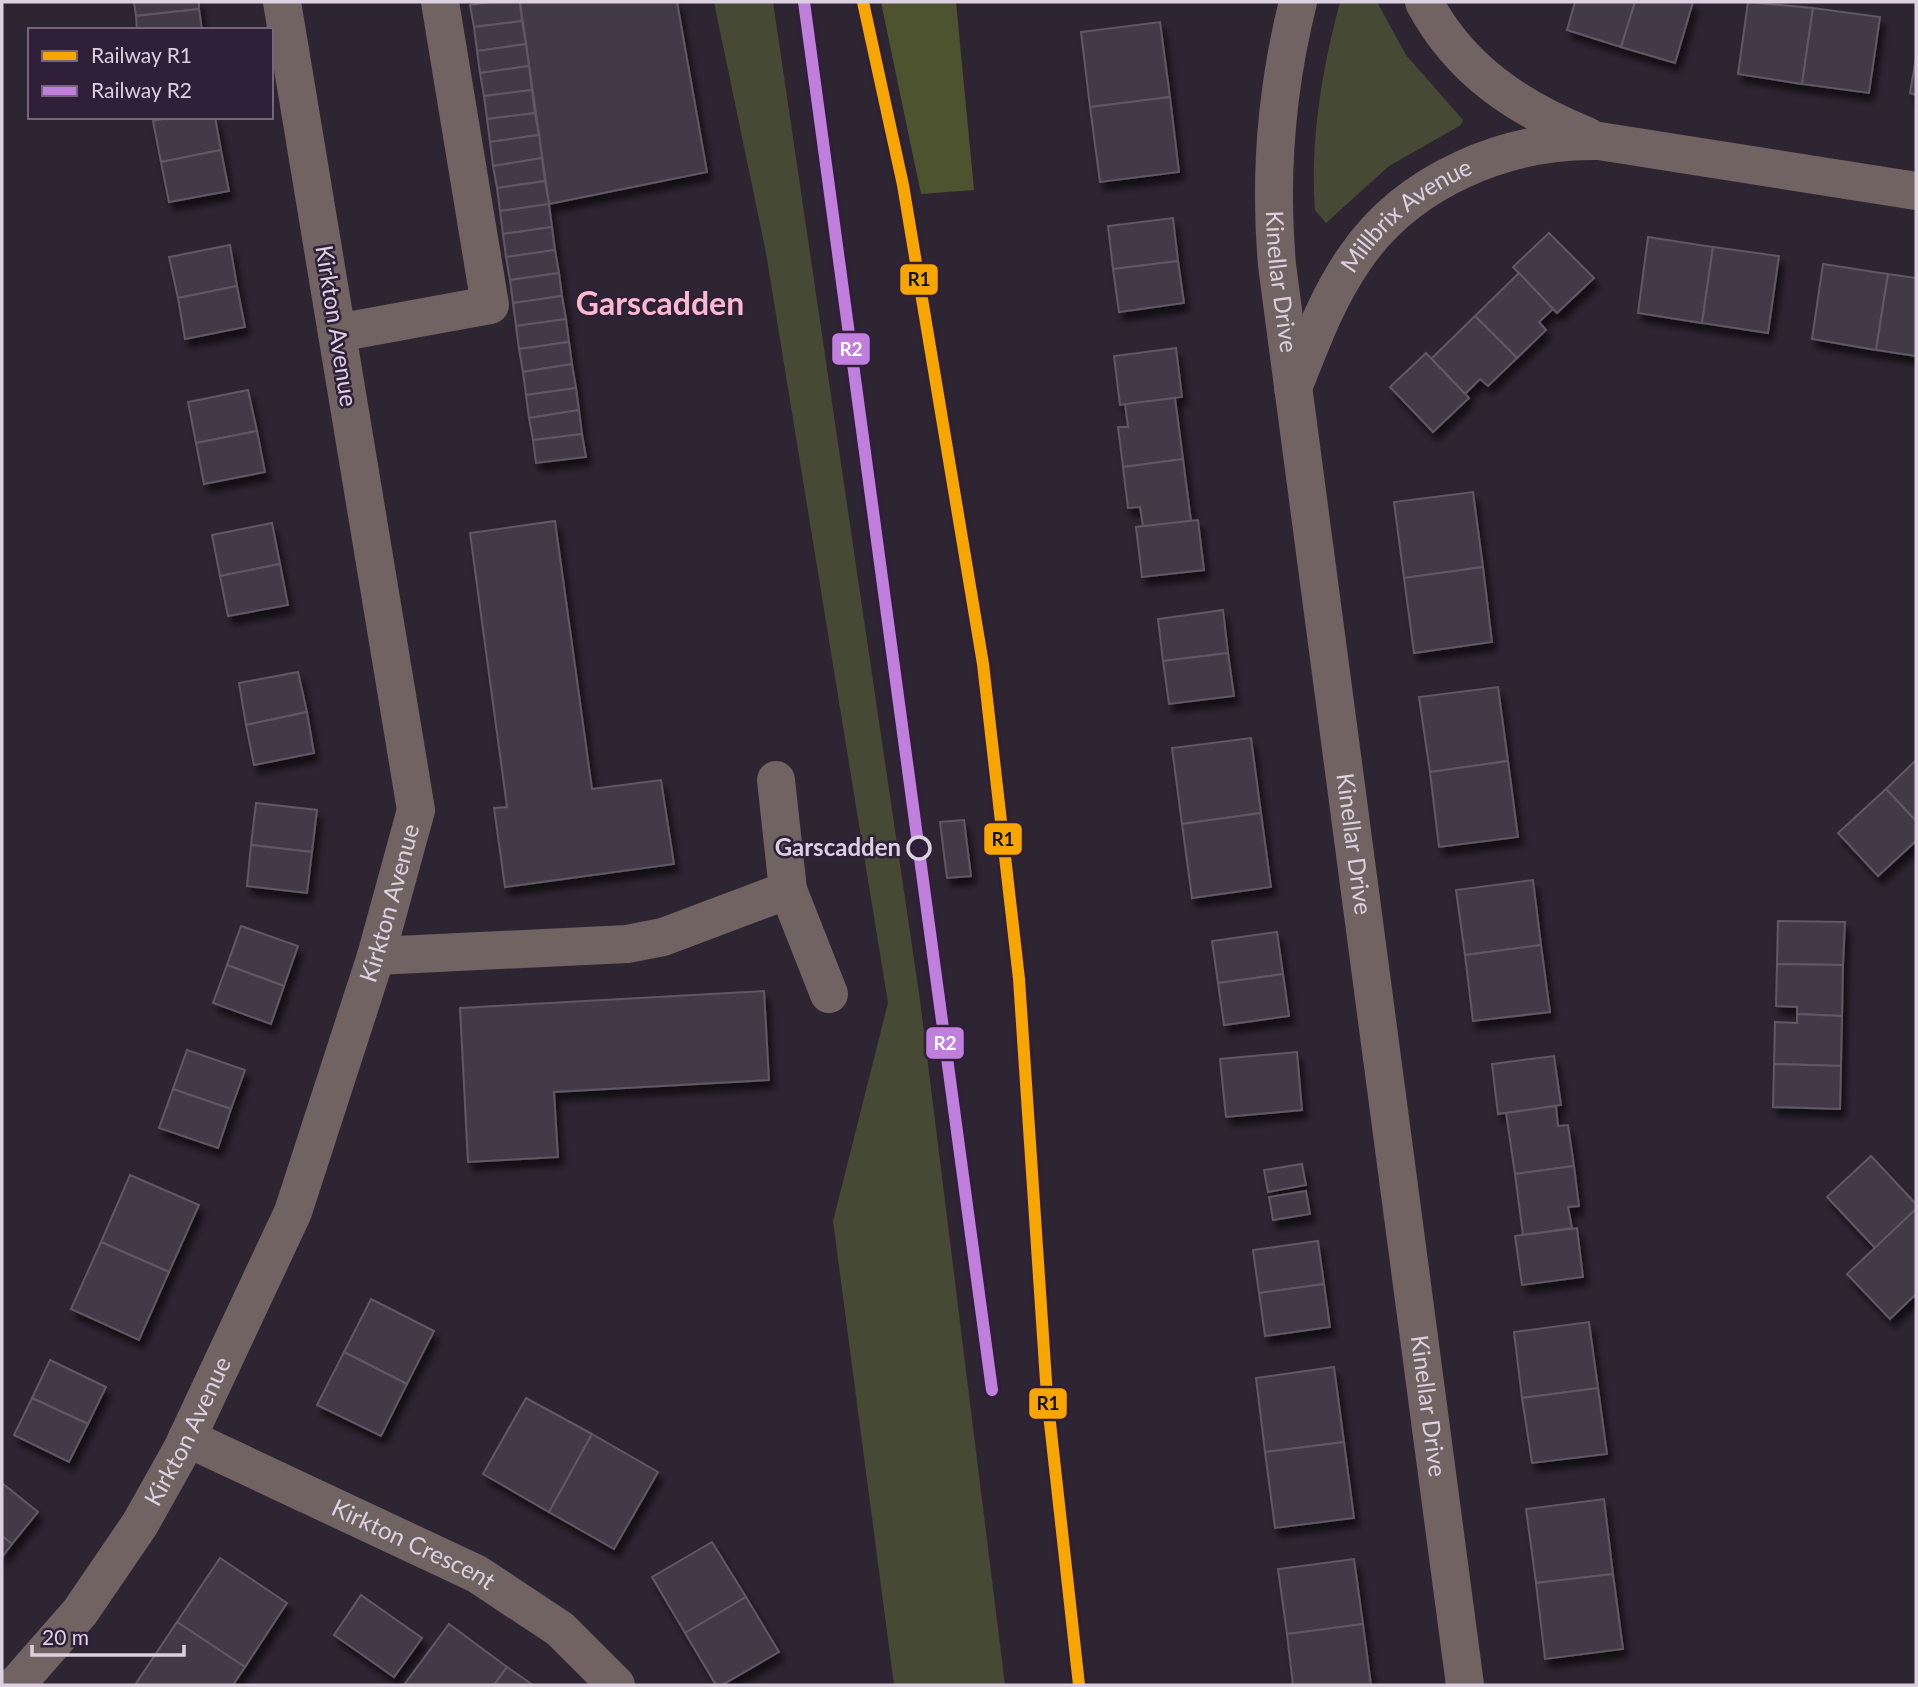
<svg xmlns="http://www.w3.org/2000/svg" width="1918" height="1687" font-family="Lato,sans-serif">
	<style>
		.green { fill: #464933 }
		.forest { fill: #4c532e }
		.building { fill: #423b46; stroke: #605864; stroke-width: 2; filter: url(#shadow) }
		.lines { fill: none; stroke-linecap: round; stroke-linejoin: round }
		.minor { stroke: #716362; stroke-width: 38 }
		.rail-1-casing { stroke: #301f38; stroke-width: 18 }
		.rail-2-casing { stroke: #301f38; stroke-width: 18 }
		.rail-1 { stroke: #f7a600; stroke-width: 12 }
		.rail-2 { stroke: #c07fdc; stroke-width: 12 }
		.stop-dot { fill: #301f38; stroke: #dcd1e1; stroke-width: 3.5 }
		.labels { text-anchor: middle; stroke-width: 5; stroke-linejoin: round; paint-order: stroke }
		.street-label { font-size: 24px; fill: #dcd1e1; stroke: #301f38 }
		.stop-label { font-size: 24px; font-weight: bold; fill: #dcd1e1; stroke: #301f38; text-anchor: end }
		.district-label { font-size: 32px; font-weight: bold; fill: #fab9cf; stroke: #301f38 }
		.line-badge { stroke: #301f38; stroke-width: 2.5 }
		.badge-label { font-size: 19px; text-anchor: middle; font-weight: bold; fill: #fff }
		.pale-badge-label { font-size: 19px; text-anchor: middle; font-weight: bold; fill: #111 }
	</style>
	<defs>
		<filter id="shadow"><feDropShadow dx="4.5" dy="8" stdDeviation="3.5" flood-color="#0009"/></filter>
	</defs>
	<rect width="100%" height="100%" fill="#2e2532"/>
	<g class="green">
		<path d="M714,2H773L920,1000L1005,1685H894L833,1221L888,1003L766,253Z"/>
		<path d="M1340,2H1377L1406,55L1463,120L1461,125L1389,166L1326,223L1315,210C1310,140 1322,70 1340,2Z"/>
	</g>
	<path class="forest" d="M881,2H956L974,190L921,194Z"/>
	<g class="building">
		<path d="M134,2H199V9L136,16Z"/>
		<path d="M491,2H520L522,21L474,27L470,5Z"/>
		<path d="M520,2H677L707,172L549,204Z"/>
		<path d="M1575,2H1635L1621,47L1567,30Z"/>
		<path d="M1635,2H1693L1675,63L1621,47Z"/>
		<path d="M1748,2L1813,8L1802,84L1738,74Z"/>
		<path d="M1813,8L1880,17L1869,93L1802,84Z"/>
		<path d="M199,9L202,30H137L136,16Z"/>
		<path d="M522,21L526,44L477,51L474,27Z"/>
		<path d="M1160,22L1170,97L1090,107L1081,32Z"/>
		<path d="M526,44L529,66L480,73L477,51Z"/>
		<path d="M1916,58V95L1910,93Z"/>
		<path d="M529,66L532,90L484,96L480,73Z"/>
		<path d="M532,90L535,113L487,119L484,96Z"/>
		<path d="M1170,97L1179,172L1100,182L1090,107Z"/>
		<path d="M535,113L539,135L490,142L487,119Z"/>
		<path d="M171,117H215L221,150L161,162L153,121Z"/>
		<path d="M539,135L542,158L493,166L490,142Z"/>
		<path d="M221,150L229,191L169,202L161,162Z"/>
		<path d="M542,158L545,181L497,188L493,166Z"/>
		<path d="M545,181L549,204L500,211L497,188Z"/>
		<path d="M549,204L552,227L503,234L500,211Z"/>
		<path d="M1173,218L1178,261L1113,269L1108,226Z"/>
		<path d="M552,227L555,250L506,257L503,234Z"/>
		<path d="M1549,233L1594,278L1557,313L1513,267Z"/>
		<path d="M1648,237L1713,247L1702,323L1638,313Z"/>
		<path d="M230,245L237,286L178,298L169,257Z"/>
		<path d="M1713,247L1779,256L1768,333L1702,323Z"/>
		<path d="M555,250L559,273L510,280L506,257Z"/>
		<path d="M1178,261L1184,303L1119,312L1113,269Z"/>
		<path d="M1823,264L1888,274L1876,350L1812,339Z"/>
		<path d="M559,273L562,296L513,303L510,280Z"/>
		<path d="M1519,273L1553,309L1539,322L1546,330L1517,358L1475,316Z"/>
		<path d="M1888,274L1916,278V356L1876,350Z"/>
		<path d="M237,286L245,327L185,339L178,298Z"/>
		<path d="M562,296L566,319L516,326L513,303Z"/>
		<path d="M1475,316L1517,358L1488,386L1480,379L1465,394L1431,359Z"/>
		<path d="M566,319L569,342L519,349L516,326Z"/>
		<path d="M569,342L572,364L523,372L519,349Z"/>
		<path d="M1176,348L1182,397L1120,405L1114,356Z"/>
		<path d="M1426,353L1469,398L1433,432L1390,387Z"/>
		<path d="M572,364L576,388L526,395L523,372Z"/>
		<path d="M576,388L579,410L529,418L526,395Z"/>
		<path d="M248,390L257,431L196,443L188,402Z"/>
		<path d="M1175,398L1183,459L1123,467L1118,427H1128L1125,404Z"/>
		<path d="M579,410L582,434L533,440L529,418Z"/>
		<path d="M257,431L265,472L204,484L196,443Z"/>
		<path d="M582,434L586,457L536,463L533,440Z"/>
		<path d="M1183,459L1191,521L1143,527L1140,507L1128,508L1123,467Z"/>
		<path d="M1473,492L1483,567L1404,578L1394,502Z"/>
		<path d="M1198,520L1204,570L1142,577L1136,527Z"/>
		<path d="M555,521L592,789L661,780L674,864L505,887L494,808L507,807L470,533Z"/>
		<path d="M272,523L280,564L220,576L212,535Z"/>
		<path d="M280,564L288,605L228,616L220,576Z"/>
		<path d="M1483,567L1492,642L1414,653L1404,578Z"/>
		<path d="M1223,610L1228,653L1163,661L1158,619Z"/>
		<path d="M1228,653L1234,696L1169,704L1163,661Z"/>
		<path d="M298,672L307,712L246,725L239,683Z"/>
		<path d="M1498,687L1508,761L1430,772L1419,697Z"/>
		<path d="M307,712L314,753L254,765L246,725Z"/>
		<path d="M1251,738L1261,813L1182,824L1172,748Z"/>
		<path d="M1916,760V821L1886,789Z"/>
		<path d="M1508,761L1518,837L1439,847L1430,772Z"/>
		<path d="M1886,789L1916,821V841L1878,876L1838,833Z"/>
		<path d="M256,803L317,810L312,852L251,845Z"/>
		<path d="M1261,813L1271,887L1192,898L1182,824Z"/>
		<path d="M964,820L971,876L947,878L940,822Z"/>
		<path d="M251,845L312,852L307,893L247,886Z"/>
		<path d="M1533,880L1541,945L1465,955L1456,890Z"/>
		<path d="M1778,921L1845,922L1843,965L1777,964Z"/>
		<path d="M241,926L298,946L284,986L227,965Z"/>
		<path d="M1277,932L1283,974L1218,983L1212,941Z"/>
		<path d="M1541,945L1550,1012L1473,1021L1465,955Z"/>
		<path d="M1777,964L1843,965L1842,1016L1797,1014V1007L1776,1006Z"/>
		<path d="M227,965L284,986L271,1024L213,1003Z"/>
		<path d="M1283,974L1289,1016L1224,1025L1218,983Z"/>
		<path d="M764,991L769,1080L554,1092L558,1157L468,1162L460,1008Z"/>
		<path d="M1797,1014L1842,1016L1841,1066L1774,1064L1775,1022L1797,1023Z"/>
		<path d="M187,1050L245,1070L231,1109L173,1089Z"/>
		<path d="M1297,1052L1302,1110L1226,1117L1220,1059Z"/>
		<path d="M1554,1056L1561,1105L1498,1114L1492,1064Z"/>
		<path d="M1774,1064L1841,1066L1840,1109L1773,1107Z"/>
		<path d="M173,1089L231,1109L218,1148L159,1128Z"/>
		<path d="M1556,1106L1558,1126L1568,1125L1574,1166L1515,1174L1506,1113Z"/>
		<path d="M1871,1156L1916,1204V1209L1875,1248L1827,1197Z"/>
		<path d="M1302,1164L1306,1185L1268,1192L1264,1170Z"/>
		<path d="M1574,1166L1579,1206L1568,1207L1572,1228L1523,1235L1515,1174Z"/>
		<path d="M130,1175L199,1205L169,1272L101,1242Z"/>
		<path d="M1306,1191L1310,1214L1273,1220L1269,1197Z"/>
		<path d="M1916,1209V1294L1890,1319L1847,1274Z"/>
		<path d="M1577,1228L1583,1277L1522,1285L1515,1236Z"/>
		<path d="M1318,1241L1324,1284L1259,1293L1253,1250Z"/>
		<path d="M101,1242L169,1272L139,1340L71,1309Z"/>
		<path d="M1324,1284L1330,1327L1265,1336L1259,1293Z"/>
		<path d="M371,1299L434,1331L407,1384L344,1352Z"/>
		<path d="M1589,1322L1598,1388L1522,1398L1514,1332Z"/>
		<path d="M344,1352L407,1384L381,1436L317,1405Z"/>
		<path d="M50,1360L106,1387L88,1424L32,1398Z"/>
		<path d="M1334,1367L1344,1442L1265,1452L1256,1378Z"/>
		<path d="M1598,1388L1607,1454L1532,1463L1522,1398Z"/>
		<path d="M32,1398L88,1424L69,1462L14,1435Z"/>
		<path d="M526,1398L592,1434L549,1512L483,1474Z"/>
		<path d="M592,1434L658,1472L614,1549L549,1512Z"/>
		<path d="M1344,1442L1354,1518L1275,1528L1265,1452Z"/>
		<path d="M2,1483L38,1512L12,1544L2,1536Z"/>
		<path d="M1604,1499L1613,1574L1536,1583L1526,1509Z"/>
		<path d="M2,1536L12,1544L2,1557Z"/>
		<path d="M712,1542L746,1597L685,1633L652,1577Z"/>
		<path d="M220,1558L287,1603L245,1667L177,1622Z"/>
		<path d="M1354,1559L1363,1624L1287,1634L1278,1569Z"/>
		<path d="M1613,1574L1623,1649L1545,1659L1536,1583Z"/>
		<path d="M361,1595L422,1638L394,1677L334,1635Z"/>
		<path d="M746,1597L779,1652L722,1685H716L685,1633Z"/>
		<path d="M177,1622L245,1667L233,1685H135Z"/>
		<path d="M449,1624L507,1667L494,1685H404Z"/>
		<path d="M1363,1624L1371,1685H1293L1287,1634Z"/>
		<path d="M507,1667L533,1685H494Z"/>
	</g>
	<g class="lines">
		<g class="minor">
			<path id="s1" d="M1298,2C1276,90 1269,174 1277,265L1465,1685"/>
			<path d="M1424,2C1460,70 1518,108 1587,136"/>
			<path d="M337,333L490,305L440,2"/>
			<path id="s2" d="M1293,388C1311,343 1327,298 1355,258C1408,180 1507,139 1599,141L1916,191"/>
			<path d="M776,780L788,890L829,994"/>
			<path d="M376,956L627,944L663,937L788,890"/>
			<path id="s3" d="M187,1438L477,1574L560,1629L616,1685"/>
			<path id="s4" d="M16,1685L80,1612L140,1524L182,1449L293,1212L376,956L416,810L282,2"/>
		</g>
		<g class="rail-1-casing">
			<path id="rail-1" d="M863,2L903,185L983,664L1019,979L1047,1396L1079,1685"/>
		</g>
		<g class="rail-2-casing">
			<path id="rail-2" d="M804,2L992,1390"/>
		</g>
		<use href="#rail-1" class="rail-1"/>
		<use href="#rail-2" class="rail-2"/>
	</g>
	<circle class="stop-dot" cx="919" cy="848" r="11"/>
	<g class="labels">
		<g class="street-label">
			<text dy="8" stroke="none"><textPath href="#s2" startOffset="212">Millbrix Avenue</textPath></text>
			<text dy="8" stroke="none"><textPath href="#s1" startOffset="282">Kinellar Drive</textPath></text>
			<text transform="translate(336 326) rotate(81)" y="8">Kirkton Avenue</text>
			<text dy="8" stroke="none"><textPath href="#s1" startOffset="849">Kinellar Drive</textPath></text>
			<text dy="8" stroke="none"><textPath href="#s4" startOffset="875">Kirkton Avenue</textPath></text>
			<text dy="8" stroke="none"><textPath href="#s1" startOffset="1416">Kinellar Drive</textPath></text>
			<text dy="8" stroke="none"><textPath href="#s4" startOffset="308">Kirkton Avenue</textPath></text>
			<text dy="8" stroke="none"><textPath href="#s3" startOffset="250">Kirkton Crescent</textPath></text>
		</g>
		<g class="stop-label">
			<text x="901" y="856">Garscadden</text>
		</g>
		<g class="district-label">
			<text x="660" y="315">Garscadden</text>
		</g>
	</g>
	<g class="line-badge">
		<rect x="899" y="263" width="40" height="33" rx="7" fill="#f7a600"/>
		<rect x="831" y="332" width="40" height="34" rx="7" fill="#c07fdc"/>
		<rect x="983" y="822" width="40" height="34" rx="7" fill="#f7a600"/>
		<rect x="925" y="1026" width="40" height="34" rx="7" fill="#c07fdc"/>
		<rect x="1028" y="1387" width="40" height="33" rx="7" fill="#f7a600"/>
	</g>
	<g class="badge-label">
		<text x="851" y="356">R2</text>
		<text x="945" y="1050">R2</text>
	</g>
	<g class="pale-badge-label">
		<text x="919" y="286">R1</text>
		<text x="1003" y="846">R1</text>
		<text x="1048" y="1410">R1</text>
	</g>
	<rect width="1918" height="1687" fill="none" stroke="#dcd1e1" stroke-width="7"/>
	<rect x="28" y="28" width="245" height="91" fill="#301f38" stroke="#75667c" stroke-width="2"/>
	<rect x="42" y="51" width="35" height="10" fill="#f7a600" stroke="#75667c" stroke-width="2"/>
	<text x="91" y="63" font-size="21" fill="#dcd1e1">Railway R1</text>
	<rect x="42" y="86" width="35" height="10" fill="#c07fdc" stroke="#75667c" stroke-width="2"/>
	<text x="91" y="98" font-size="21" fill="#dcd1e1">Railway R2</text>
	<path d="M32 1645v10h152v-10" fill="none" stroke="#dcd1e1" stroke-width="3.5"/>
	<text x="42" y="1645" font-size="21" fill="#dcd1e1" stroke="#301f38" stroke-width="5" paint-order="stroke">20 m</text>
</svg>
